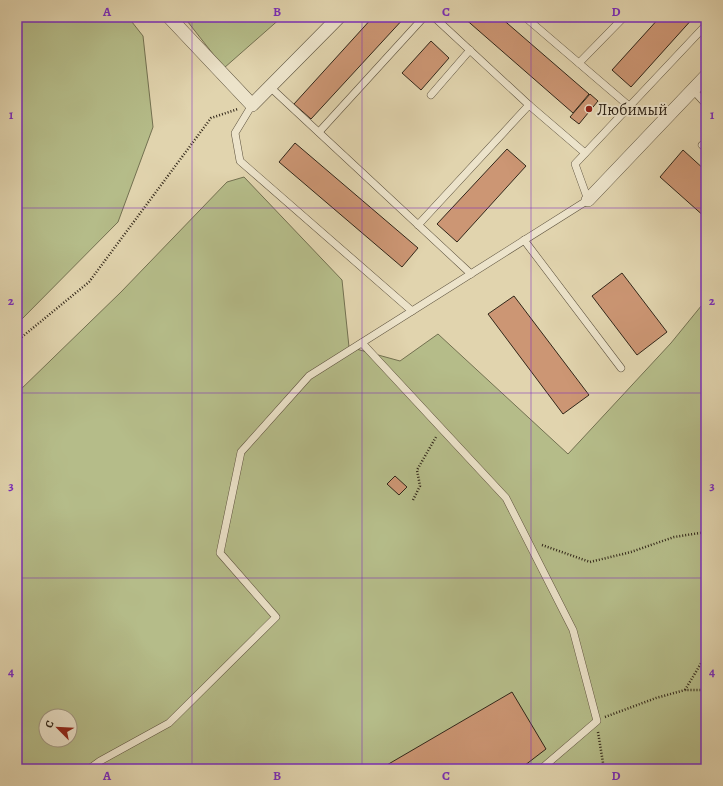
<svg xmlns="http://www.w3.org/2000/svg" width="723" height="786" font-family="Alegreya,serif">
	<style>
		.green { fill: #b5bc89; stroke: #737151; fill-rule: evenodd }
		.building { fill: #cc9674; stroke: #312619 }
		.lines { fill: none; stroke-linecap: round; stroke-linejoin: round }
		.service-casing { stroke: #5d523e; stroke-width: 8 }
		.minor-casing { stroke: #5d523e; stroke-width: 14 }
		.path { stroke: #312619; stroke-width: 2.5; stroke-dasharray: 1 2; stroke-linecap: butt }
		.service { stroke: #ece3ca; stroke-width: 7 }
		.minor { stroke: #ece3ca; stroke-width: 13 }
		.grid { fill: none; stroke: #7b2cbf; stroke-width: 1; stroke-opacity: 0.55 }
		.poi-dot { fill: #8f2418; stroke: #ece3ca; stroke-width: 1.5 }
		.labels { text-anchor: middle; stroke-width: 3.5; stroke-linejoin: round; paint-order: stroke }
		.poi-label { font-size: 16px; fill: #312619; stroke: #ece3ca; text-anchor: start }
		.neatline { fill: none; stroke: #7b2cbf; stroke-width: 1.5 }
		.grid-label { font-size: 13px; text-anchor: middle; font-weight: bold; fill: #7b2cbf }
	</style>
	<rect width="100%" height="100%" fill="#e1d4ae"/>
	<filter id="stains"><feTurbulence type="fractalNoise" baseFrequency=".005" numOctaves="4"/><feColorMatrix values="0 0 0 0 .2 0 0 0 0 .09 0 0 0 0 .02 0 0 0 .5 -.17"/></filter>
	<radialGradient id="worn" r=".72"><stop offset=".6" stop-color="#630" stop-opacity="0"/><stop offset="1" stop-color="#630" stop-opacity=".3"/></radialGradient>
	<g class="green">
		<path d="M17,17H128L143,36L153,127L118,222L17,324Z"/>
		<path d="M184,17H282L224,68Z"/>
		<path d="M244,177L342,280L349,347L400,361L438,334L568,454L671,343L706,300V769H17V393L121,292L227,182ZM46,716H70V740H46Z"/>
	</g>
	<g class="building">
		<path d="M373,17H405L311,119L294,104Z"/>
		<path d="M463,17H500L589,94L573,113Z"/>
		<path d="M660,17H694L631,87L612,70Z"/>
		<path d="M431,41L449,58L421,90L402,73Z"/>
		<path d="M590,94L598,101L579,124L570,117Z"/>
		<path d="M295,143L418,248L402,267L279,162Z"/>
		<path d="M507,149L526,166L457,242L437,224Z"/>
		<path d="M683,150L706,171V218L660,177Z"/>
		<path d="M622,273L667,332L637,355L592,296Z"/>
		<path d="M514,296L589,395L563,414L488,314Z"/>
		<path d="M395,476L407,487L399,495L387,484Z"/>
		<path d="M512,692L546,749L520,769H380Z"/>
	</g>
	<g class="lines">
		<g class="service-casing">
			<g id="service">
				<path d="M525,17L629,106"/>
				<path d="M579,63L624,17"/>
				<path d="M270,87L471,274"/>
				<path d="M693,90L704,102L706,101"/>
				<path d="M431,95L470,50"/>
				<path d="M252,105L235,133L240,161L412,311"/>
				<path d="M529,105L585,153"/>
				<path d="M319,132L424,17"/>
				<path d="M702,145L706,148"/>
				<path d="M418,225L529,105L434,17"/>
				<path d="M524,240L621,368"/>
				<path d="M362,343L506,498L573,630L597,721L541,769"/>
				<path d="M89,769L100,761L169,723L276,617L220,553L241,452L309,376L588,200L575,164L706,25"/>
			</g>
		</g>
		<g class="minor-casing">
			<g id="minor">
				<path d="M169,17L252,105L339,17"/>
				<path d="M588,200L706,76"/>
			</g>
		</g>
		<g class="path">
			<path d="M17,341L89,282L211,118L238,109"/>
			<path d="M413,500L420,486L417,470L436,437"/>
			<path d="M542,545L590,562L631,552L674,537L706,532"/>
			<path d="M685,690L706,655"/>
			<path d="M605,717L656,698L685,690H706"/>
			<path d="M598,732L604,769"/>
		</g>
		<use href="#service" class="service"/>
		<use href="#minor" class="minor"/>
	</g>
	<path class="grid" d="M192,17V769M362,17V769M531,17V769M17,208H706M17,393H706M17,578H706"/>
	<circle class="poi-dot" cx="589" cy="109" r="4"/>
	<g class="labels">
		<g class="poi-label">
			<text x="597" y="115">Любимый</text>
		</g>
	</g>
	<rect width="723" height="786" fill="none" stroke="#e1d4ae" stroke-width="44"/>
	<g transform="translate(58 728) rotate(294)"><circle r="19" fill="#ece3ca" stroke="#a19783"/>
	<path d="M0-3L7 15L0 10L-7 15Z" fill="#8f2418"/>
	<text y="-6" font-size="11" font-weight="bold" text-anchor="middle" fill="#312619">С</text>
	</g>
	<rect x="22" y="22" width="679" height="742" class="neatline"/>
	<g class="grid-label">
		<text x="107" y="16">A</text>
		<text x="277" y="16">B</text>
		<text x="446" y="16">C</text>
		<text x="616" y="16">D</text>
		<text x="11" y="119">1</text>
		<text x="712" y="119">1</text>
		<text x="11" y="305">2</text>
		<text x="712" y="305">2</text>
		<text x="11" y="490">3</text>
		<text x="712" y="490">3</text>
		<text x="11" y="676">4</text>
		<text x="712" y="676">4</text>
		<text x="107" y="780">A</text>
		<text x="277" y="780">B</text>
		<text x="446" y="780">C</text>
		<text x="616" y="780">D</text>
	</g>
	<rect width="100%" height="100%" filter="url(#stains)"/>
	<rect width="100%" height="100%" fill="url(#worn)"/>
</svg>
